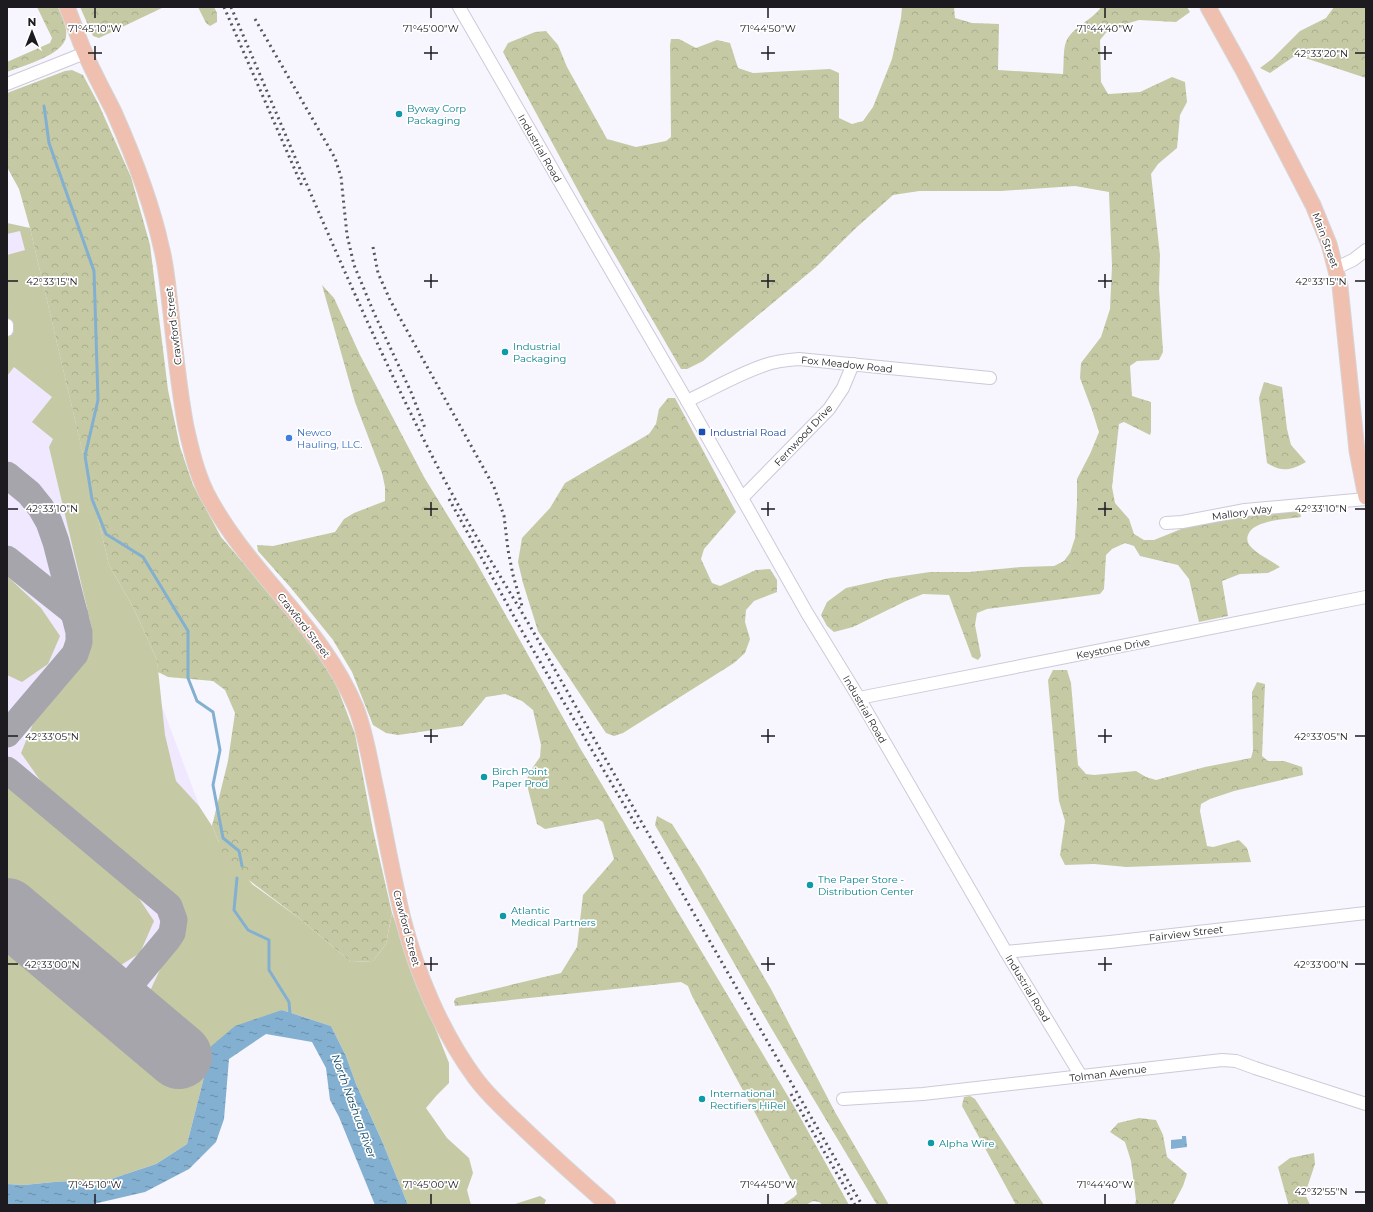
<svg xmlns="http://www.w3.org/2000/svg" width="1373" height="1212" font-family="Montserrat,sans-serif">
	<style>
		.built { fill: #efe8fe }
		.grass { fill: #c5caa4 }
		.forest { fill: url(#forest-crowns) }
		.water { fill: url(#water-ripples) }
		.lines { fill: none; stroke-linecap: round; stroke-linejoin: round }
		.stream { stroke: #83b0d0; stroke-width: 3 }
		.taxiway { stroke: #a7a5ac; stroke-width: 27 }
		.runway { stroke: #a7a5ac; stroke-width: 66 }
		.minor-casing { stroke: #cec9d8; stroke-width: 14 }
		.major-casing { stroke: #d6d6d7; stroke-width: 17 }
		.minor { stroke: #fff; stroke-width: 12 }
		.major { stroke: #efc0af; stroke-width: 15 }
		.rail { stroke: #57555b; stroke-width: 3; stroke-dasharray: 2 4; stroke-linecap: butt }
		.ticks { fill: none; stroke: #1d1b20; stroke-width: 1.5 }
		.culture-dot { fill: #0f9aa8; stroke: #fff; stroke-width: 1.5 }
		.transit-dot { fill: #1a4fb4; stroke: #fff; stroke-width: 1.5 }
		.shop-dot { fill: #3f7fe0; stroke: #fff; stroke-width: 1.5 }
		.labels { text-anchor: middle; stroke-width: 3.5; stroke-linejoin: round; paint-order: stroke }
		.culture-label { font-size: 10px; fill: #0d838f; stroke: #fff; text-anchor: start }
		.street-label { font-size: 10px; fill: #1d1b20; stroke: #fff }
		.shop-label { font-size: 10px; fill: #366cbe; stroke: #fff; text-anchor: start }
		.transit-label { font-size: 10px; fill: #164399; stroke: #fff; text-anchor: start }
		.water-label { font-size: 11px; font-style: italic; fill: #003b5a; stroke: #fff }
		.ticks-label { font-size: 10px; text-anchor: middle; fill: #1d1b20; stroke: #fff; stroke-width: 3.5; stroke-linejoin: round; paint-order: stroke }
	</style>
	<defs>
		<pattern id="forest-crowns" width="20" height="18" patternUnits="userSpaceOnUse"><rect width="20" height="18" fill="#c5caa4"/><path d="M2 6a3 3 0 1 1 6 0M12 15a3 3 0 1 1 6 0" fill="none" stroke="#a9ad8d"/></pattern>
		<pattern id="water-ripples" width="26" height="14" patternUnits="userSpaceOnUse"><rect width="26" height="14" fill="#83b0d0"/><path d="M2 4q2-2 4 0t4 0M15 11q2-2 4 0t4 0" fill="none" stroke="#6b8ea8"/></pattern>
	</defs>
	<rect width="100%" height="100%" fill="#f7f5fe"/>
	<path class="built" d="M7,223L30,228L78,426L109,565L229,885L268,996L173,1072L130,1082L7,989Z"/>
	<g class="grass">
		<path d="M7,223L30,228L109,565L133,607L157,660L165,735L176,781L199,806L212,826L219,842L252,884L299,918L351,962L373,961L386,944L392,913L419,987L449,1063V1083L437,1095L426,1108L447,1138L469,1158L473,1173L467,1190L471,1205H408L382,1141L356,1084L346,1056L331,1026L282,1010L209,1048L203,1081L187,1144L156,1164L111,1179L54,1182L24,1185L7,1184V940L166,1074L195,1039L147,998C152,987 157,975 163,964C169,951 181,940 182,925C183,916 179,908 176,901L42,783L21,753L35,719L83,658C89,648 92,641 92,629L49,447L53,439L32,422L52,397L14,367L7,376V255L25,250L20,231L7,234Z"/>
		<path d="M7,576L41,608L60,636L48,664L22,682L7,675Z"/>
		<path d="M7,780L73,836L136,894L154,921L140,953L113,970L7,881Z"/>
		<path d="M540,1196L546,1200L544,1205H512Z"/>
	</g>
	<g class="forest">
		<path d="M37,7H58C61,16 68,27 66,37C63,55 23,66 7,72V62L50,43L52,38Z"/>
		<path d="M80,7H164L99,38L93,36Z"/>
		<path d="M198,7H214L217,13V22L210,26L206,23Z"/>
		<path d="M902,7H954L955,18L972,23L999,24L998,70L1063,74C1064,65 1063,49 1066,42C1071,28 1093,20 1101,7H1187L1190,12L1176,22L1139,20L1109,29L1100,40L1101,82L1108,94L1140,92L1172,77L1185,82L1187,102L1180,115L1177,148L1158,164L1151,174L1160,255L1159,289L1163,352L1159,360L1137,361L1130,366L1132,396L1151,402V432L1150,435L1124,422L1119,424L1112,487L1115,503L1129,519L1134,534L1144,540H1154L1191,525L1238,515L1291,510L1300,513L1301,517C1287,519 1255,520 1249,533C1246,538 1247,543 1251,547C1258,555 1271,560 1280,567L1268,573L1240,574L1222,581L1228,616L1199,622L1189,579L1178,565L1140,556L1134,546L1125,543L1112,549L1106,555L1104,589L1100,594L987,609L977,613L975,625L981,656L978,660L972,657L949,595L923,594L906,601L853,627L834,632L827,626L821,615L827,602L846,588L890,578L930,572H969L1021,567L1054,566L1064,561L1070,553L1075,538L1077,503V479L1090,454L1099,432L1092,410L1080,378L1081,363L1101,337L1110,309L1112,266L1109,192L1075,186L1001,191H919L893,195L857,227L816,267L703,361L687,369H681L587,207L503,52L508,43L535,32L546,31L558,45L567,67L607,139L636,147L666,141L671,137L670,45L671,39H679L696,48L717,40L730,43L738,68L753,73L830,69L839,73V118L852,124L863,121L873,107L892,59L901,18Z"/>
		<path d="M1334,7H1366V78L1296,55L1270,73L1260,68L1272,59L1300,31L1326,18Z"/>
		<path d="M72,70L83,75L99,105L131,177L150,245L168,390L180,447L193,485L221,537L303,633L336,684L355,734L373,830L392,913L386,944L373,961L351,962L299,918L225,862L219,842L212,826L228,761L235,713L225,690L213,681L168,677L158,672L157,660L133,607L109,565L30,228L19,189L7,167V93L65,71Z"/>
		<path d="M322,285L334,298L360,355L424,477L475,560L580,748L795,1108L849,1205H823L819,1202L813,1201L806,1205H782L794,1197L797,1194L796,1189L692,996L688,986L681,982L455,1006L454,1001L456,998L561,973L577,947L583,895L610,864L614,859L603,822L598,819L545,829L537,824L526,781L531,770L540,757L541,745L533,710L522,701L505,694L486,697L462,726L398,735L386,733L373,725L352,672L333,640L291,588L258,551L257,545L273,546L335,532L344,519L354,513L385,501V487L382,473L355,402Z"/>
		<path d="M1264,382L1282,387L1287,429L1291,445L1306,462C1292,470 1282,473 1267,463L1259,398Z"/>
		<path d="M668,398H675L736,512L704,549L701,559L712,583L720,586L756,570L770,569L777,580V592L754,601L746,610L745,622L750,639L745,653L734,663L623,733L614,736L606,733L538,631L523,583L518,562L522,538L550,508L565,483L649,434L656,424L659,409Z"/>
		<path d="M1053,670H1067L1071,683L1078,765L1086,774L1094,775L1136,771L1146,777L1156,780L1205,767L1251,758L1253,751L1252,692L1257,682L1265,684L1262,756L1268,761H1284L1302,767L1303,775L1234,791L1210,799L1201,804L1200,811L1207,846L1213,847L1239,840L1247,848L1251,862L1127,867L1094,864L1065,865L1060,855L1065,821L1059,801L1048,680Z"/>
		<path d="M657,816L672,824L700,868L771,989L835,1112L889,1205H877L770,1026L655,825Z"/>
		<path d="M970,1096L975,1099L1044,1205H1016L962,1106L964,1097Z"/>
		<path d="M1139,1118L1156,1120L1163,1135L1167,1157L1187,1174L1183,1186L1173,1205H1135L1136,1200L1131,1161L1125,1142L1110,1132L1118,1123Z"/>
		<path d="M1314,1153L1315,1164L1305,1194L1310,1205H1288V1203L1278,1167L1290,1158Z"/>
	</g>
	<g class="water">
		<path d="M282,1010L331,1026L346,1056L356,1084L382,1141L408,1205H375L339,1117L330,1100L326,1068L312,1042L266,1034L229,1059L224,1119L216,1142L189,1169L145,1192L89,1205H7V1184L24,1185L54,1182L111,1179L156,1164L187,1144L203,1081L209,1048L235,1026Z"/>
		<path d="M1182,1136H1186L1187,1147L1171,1149V1140L1182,1139Z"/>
	</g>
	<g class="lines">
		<g class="stream">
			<path d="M44,106L49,143L94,271L98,400L85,456L92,499L106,534L143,557L188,631V678L197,701L213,712L220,750L213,785L223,838L239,851L242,866"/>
			<path d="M237,878L234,910L248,930L269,940V970L289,1002L290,1014"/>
		</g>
		<g class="taxiway">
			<path d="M7,475L29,493L41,508L49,522L56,542L79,632V642L75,654L7,734"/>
			<path d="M7,559L71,610L75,615"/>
			<path d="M7,770L169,906L174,920L172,933L168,939L133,981C118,993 108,990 92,982"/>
		</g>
		<path class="runway" d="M7,911L179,1056"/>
		<g class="minor-casing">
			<g id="minor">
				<path d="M459,7L599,250L687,401L807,613L859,698L1006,952L1081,1076"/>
				<path d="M7,84L85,53"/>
				<path d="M1336,268L1353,260L1366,250"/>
				<path d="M7,325V330"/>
				<path d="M687,401C713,389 738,374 765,365C775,361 787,360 799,359L990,378"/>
				<path d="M742,498L829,409L843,388L853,364"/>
				<path d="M1166,523L1182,522L1245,510L1366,499"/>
				<path d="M859,698C1028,664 1197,632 1366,597"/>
				<path d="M1006,952L1110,942L1366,913"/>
				<path d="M843,1099L923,1094L1222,1060L1236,1061L1255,1068L1366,1104"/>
			</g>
		</g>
		<g class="major-casing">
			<g id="major">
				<path d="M67,7C73,22 78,37 84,51C93,72 104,92 114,112C133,155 151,200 161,246C167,268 168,291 171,313C175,351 179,390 186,427C191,449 196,471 206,492C246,571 322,625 356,708C365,731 369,756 374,780C384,826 392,873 403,919C417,974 442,1033 476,1079C488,1095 503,1109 518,1123C547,1151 577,1178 608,1205"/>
				<path d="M1208,7L1243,70L1313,205L1329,244L1340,286L1357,451L1366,497"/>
			</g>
		</g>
		<use href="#minor" class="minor"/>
		<use href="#major" class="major"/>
		<g class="rail">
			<path d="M224,7L302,186"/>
			<path d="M231,7C299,165 364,326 444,479C477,541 516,600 550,661C653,843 757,1024 862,1205"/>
			<path d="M255,19L335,158L341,177L347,235L354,265L374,313L411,392L425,428"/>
			<path d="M373,247L378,273L390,300L494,487L504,516L508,550L513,575L522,606"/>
			<path d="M449,499L522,631L640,832"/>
			<path d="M791,1094L855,1205"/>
		</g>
	</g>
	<path class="ticks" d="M95,8V18M431,8V18M768,8V18M1105,8V18M95,46V60M431,46V60M768,46V60M1105,46V60M88,53H102M424,53H438M761,53H775M1098,53H1112M1355,53H1365M431,274V288M768,274V288M1105,274V288M8,281H18M424,281H438M761,281H775M1098,281H1112M1355,281H1365M431,502V516M768,502V516M1105,502V516M8,509H18M424,509H438M761,509H775M1098,509H1112M1355,509H1365M431,729V743M768,729V743M1105,729V743M8,736H18M424,736H438M761,736H775M1098,736H1112M1355,736H1365M431,957V971M768,957V971M1105,957V971M8,964H18M424,964H438M761,964H775M1098,964H1112M1355,964H1365M1355,1192H1365M95,1194V1204M431,1194V1204M768,1194V1204M1105,1194V1204"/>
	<g class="culture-dot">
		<circle cx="399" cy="114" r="4"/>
		<circle cx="505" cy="352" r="4"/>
		<circle cx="484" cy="777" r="4"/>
		<circle cx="810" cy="885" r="4"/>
		<circle cx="503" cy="916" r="4"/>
		<circle cx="702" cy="1099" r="4"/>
		<circle cx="931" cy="1143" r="4"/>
	</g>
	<rect class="transit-dot" x="698" y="428" width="8" height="8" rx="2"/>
	<circle class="shop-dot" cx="289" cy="438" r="4"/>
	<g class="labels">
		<g class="culture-label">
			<text x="407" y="112">Byway Corp<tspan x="407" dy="12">Packaging</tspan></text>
			<text x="513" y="350">Industrial<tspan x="513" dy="12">Packaging</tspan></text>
			<text x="492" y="775">Birch Point<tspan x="492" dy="12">Paper Prod</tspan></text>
			<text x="818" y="883">The Paper Store -<tspan x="818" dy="12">Distribution Center</tspan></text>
			<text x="511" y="914">Atlantic<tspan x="511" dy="12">Medical Partners</tspan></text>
			<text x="710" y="1097">International<tspan x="710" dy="12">Rectifiers HiRel</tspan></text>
			<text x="939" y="1147">Alpha Wire</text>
		</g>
		<g class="street-label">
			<text transform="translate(540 148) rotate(60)" y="4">Industrial Road</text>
			<text transform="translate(1326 240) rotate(70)" y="4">Main Street</text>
			<text transform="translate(173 326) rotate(-97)" y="4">Crawford Street</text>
			<text transform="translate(847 364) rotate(6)" y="4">Fox Meadow Road</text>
			<text transform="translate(803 435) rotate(-47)" y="4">Fernwood Drive</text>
			<text transform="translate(1242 512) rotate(-8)" y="4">Mallory Way</text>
			<text transform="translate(304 625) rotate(52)" y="4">Crawford Street</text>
			<text transform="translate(1113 648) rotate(-11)" y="4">Keystone Drive</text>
			<text transform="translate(865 709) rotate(60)" y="4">Industrial Road</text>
			<text transform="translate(407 928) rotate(75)" y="4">Crawford Street</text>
			<text transform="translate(1186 933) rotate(-7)" y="4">Fairview Street</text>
			<text transform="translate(1028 988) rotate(59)" y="4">Industrial Road</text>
			<text transform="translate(1108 1073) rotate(-7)" y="4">Tolman Avenue</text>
		</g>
		<g class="shop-label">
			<text x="297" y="436">Newco<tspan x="297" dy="12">Hauling, LLC.</tspan></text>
		</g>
		<g class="transit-label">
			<text x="710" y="436">Industrial Road</text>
		</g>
		<g class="water-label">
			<text transform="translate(354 1106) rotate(70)" y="4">North Nashua River</text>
		</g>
	</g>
	<g class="ticks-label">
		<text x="95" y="32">71°45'10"W</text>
		<text x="431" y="32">71°45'00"W</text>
		<text x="768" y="32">71°44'50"W</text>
		<text x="1105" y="32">71°44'40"W</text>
		<text x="1321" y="57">42°33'20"N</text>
		<text x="52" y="285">42°33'15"N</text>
		<text x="1321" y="285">42°33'15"N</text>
		<text x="52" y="512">42°33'10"N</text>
		<text x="1321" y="512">42°33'10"N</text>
		<text x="52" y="740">42°33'05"N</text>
		<text x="1321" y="740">42°33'05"N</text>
		<text x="52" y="968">42°33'00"N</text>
		<text x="1321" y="968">42°33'00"N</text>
		<text x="95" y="1188">71°45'10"W</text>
		<text x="431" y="1188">71°45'00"W</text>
		<text x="768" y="1188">71°44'50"W</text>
		<text x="1105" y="1188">71°44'40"W</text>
		<text x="1321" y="1195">42°32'55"N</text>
	</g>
	<rect width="1373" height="1212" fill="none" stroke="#1d1b20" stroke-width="16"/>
	<g transform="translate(32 32)" stroke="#ffffff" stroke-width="3" paint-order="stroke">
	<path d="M0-3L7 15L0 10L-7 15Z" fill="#1d1b20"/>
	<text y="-6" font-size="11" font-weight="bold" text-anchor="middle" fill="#1d1b20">N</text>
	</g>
</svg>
